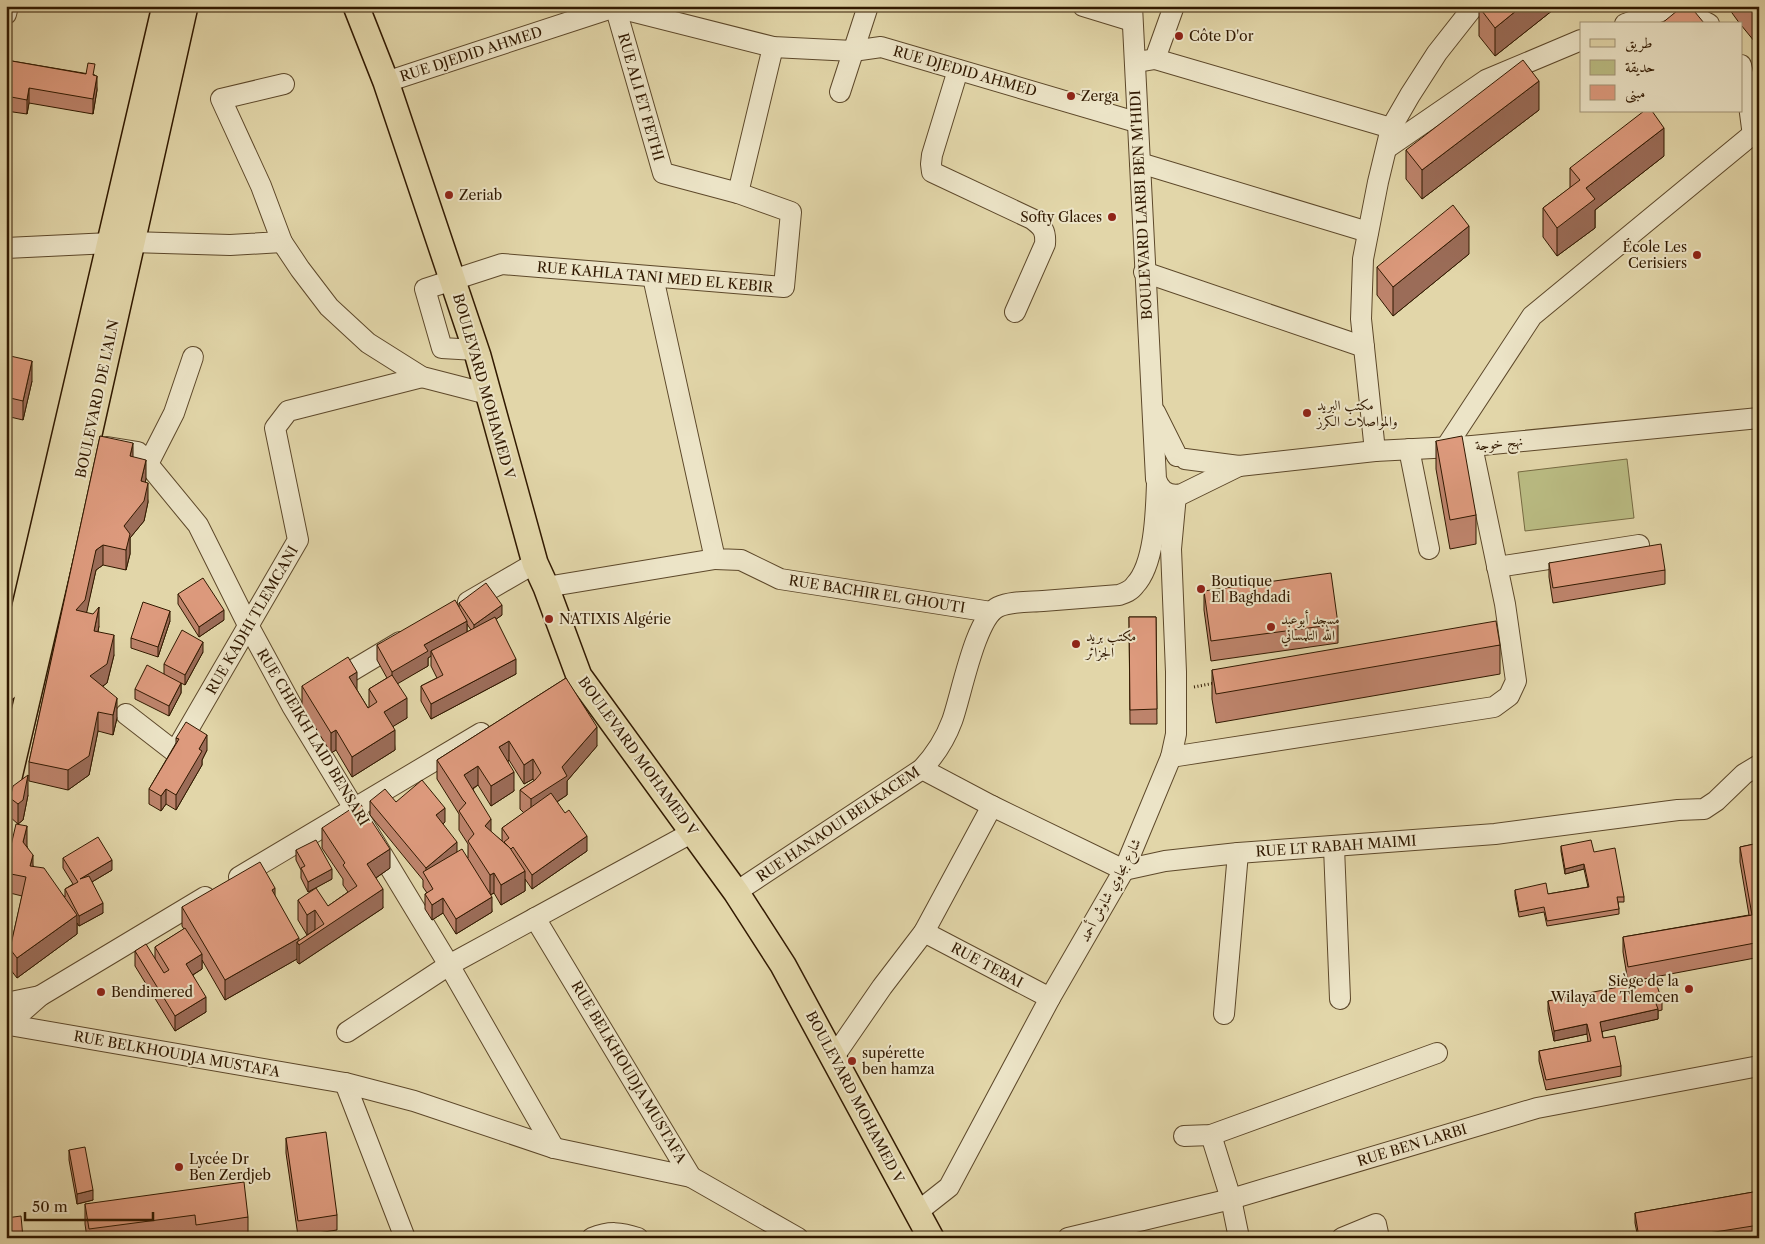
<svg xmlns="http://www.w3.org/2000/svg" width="1765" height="1244" font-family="'Libre Caslon Text',Amiri,serif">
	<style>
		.green { fill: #babc83; stroke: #766a42 }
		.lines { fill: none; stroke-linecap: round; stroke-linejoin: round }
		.minor-casing { stroke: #5d482a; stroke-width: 22 }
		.major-casing { stroke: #311900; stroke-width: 28 }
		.path { stroke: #311900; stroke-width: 3; stroke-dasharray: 1 2.5; stroke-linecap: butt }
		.minor { stroke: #ece4c7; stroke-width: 20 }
		.major { stroke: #e2d6a9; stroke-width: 25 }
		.wall { fill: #be846c; stroke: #311900; fill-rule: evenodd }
		.shaded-wall { fill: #9b6c58; stroke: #311900 }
		.building { fill: #dd9a7d; stroke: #311900 }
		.poi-dot { fill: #8f2418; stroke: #ece4c7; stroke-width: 2 }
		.labels { text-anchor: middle; stroke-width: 4; stroke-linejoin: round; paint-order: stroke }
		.poi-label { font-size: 14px; fill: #311900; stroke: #ece4c7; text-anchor: start }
		.street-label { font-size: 14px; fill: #311900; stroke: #ece4c7 }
	</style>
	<rect width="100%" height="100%" fill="#e2d6a9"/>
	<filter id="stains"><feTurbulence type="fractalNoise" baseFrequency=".004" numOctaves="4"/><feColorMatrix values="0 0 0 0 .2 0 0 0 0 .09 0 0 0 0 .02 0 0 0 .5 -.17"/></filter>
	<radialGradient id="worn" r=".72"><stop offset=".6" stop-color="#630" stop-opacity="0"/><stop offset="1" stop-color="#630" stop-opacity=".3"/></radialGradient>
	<path class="green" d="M1627,459L1634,518L1525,531L1518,472Z"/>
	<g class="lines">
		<g class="minor-casing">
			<g id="minor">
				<path d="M1083,6L1132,21"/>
				<path d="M1132,6L1156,479C1160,492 1170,497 1182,494L1239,466"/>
				<path d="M6,14L8,6"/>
				<path d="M1625,24L1675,6L1709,24"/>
				<path d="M1155,59L1391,128"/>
				<path d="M1143,61L1155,59L1174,6"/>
				<path d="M1741,65L1747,90L1753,136"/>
				<path d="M958,70L932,155L931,164L932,172L1032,219C1043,227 1046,231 1045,244L1015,312"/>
				<path d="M386,82L615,7L773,47L853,51L881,47L1136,122"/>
				<path d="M840,92L868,6"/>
				<path d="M1387,148L1486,80L1581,40"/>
				<path d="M1140,163L1368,232"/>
				<path d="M738,193L773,47"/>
				<path d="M282,242L300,269L329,307L368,343L422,377L488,394"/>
				<path d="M6,248L131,242L230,245L282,242L261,186L221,99L284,84"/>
				<path d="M1144,272L1364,347"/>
				<path d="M653,277L715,559L741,560L780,579L991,612"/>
				<path d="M476,350L442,348L425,289L502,264L784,287L791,212L738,193L663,173L615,6"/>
				<path d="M1155,412L1177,456"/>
				<path d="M107,447L138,452L198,525L248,625L292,706L449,965L554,1148"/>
				<path d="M1446,447L1532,316L1759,129"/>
				<path d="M1409,449L1429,549"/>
				<path d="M1375,451L1361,319L1363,259L1378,182L1391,128L1410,95L1437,53L1474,6"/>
				<path d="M1185,459L1239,466L1375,451L1472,446L1759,418"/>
				<path d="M148,464L174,413L193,357"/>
				<path d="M1497,567L1639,545"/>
				<path d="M546,587L715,559"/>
				<path d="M468,602L535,563"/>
				<path d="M333,682L400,642"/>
				<path d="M126,714L175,752L298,540L275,428L288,411L422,377"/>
				<path d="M1171,757L1494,707L1509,696L1516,681L1505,604L1472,446"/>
				<path d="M922,769L992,806L1124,870L1165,861L1238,853L1495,834L1678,810L1704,809L1716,801L1744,774L1759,765"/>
				<path d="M1334,847L1340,999"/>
				<path d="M239,877L481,733"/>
				<path d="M736,892L922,769C935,755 945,740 952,721C961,697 975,618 998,607C1011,601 1029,602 1043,601C1068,599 1093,597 1119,595C1125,593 1131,591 1135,585C1155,564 1156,511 1157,483"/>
				<path d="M924,932L1050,998"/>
				<path d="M6,1003L40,996"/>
				<path d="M1224,1014L1238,853"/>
				<path d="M9,1025L345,1083"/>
				<path d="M6,1026L40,996L205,897"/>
				<path d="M347,1032L449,965L693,832"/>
				<path d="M833,1058L882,987L924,932L992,806"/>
				<path d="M1211,1135L1231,1199L1239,1238"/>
				<path d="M1184,1136L1211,1135L1437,1053"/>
				<path d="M691,1177L798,1238"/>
				<path d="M916,1213L949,1187L1050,998L1124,870L1171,757L1176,734V672L1171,549L1176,495"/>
				<path d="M405,1238L345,1083L414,1101L554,1148L691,1177L535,918"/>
				<path d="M592,1238C609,1231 621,1232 638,1238"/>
				<path d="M1068,1238L1231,1199L1537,1108L1759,1066"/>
				<path d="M1342,1238L1376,1224L1379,1238"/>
			</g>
		</g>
		<g class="major-casing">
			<g id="major">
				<path d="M356,6L386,82L478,356L535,563L546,587L579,676L736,892L783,965L931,1238"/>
				<path d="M6,688L165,6"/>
				<path d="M6,790L87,443L185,6"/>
			</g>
		</g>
		<path class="path" d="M1194,687L1215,683"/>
		<use href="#minor" class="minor"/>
		<use href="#major" class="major"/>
	</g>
	<g class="wall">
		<path d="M1558,6L1495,56L1479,36V7Z"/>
		<path d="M1727,6H1759V47L1741,25V24H1740Z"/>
		<path d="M6,60L95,75L97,90L93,114L29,103L27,114L6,111Z"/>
		<path d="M1539,110L1422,199L1406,179V150Z"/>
		<path d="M1664,156L1595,210V228L1557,256L1543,237V208L1570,188V168Z"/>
		<path d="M1469,254L1393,316L1377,295V267Z"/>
		<path d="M6,355L32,381L23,420L6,416Z"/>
		<path d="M100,436L133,457L146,479L145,482L148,502L144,521L130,538V554L126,570L103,565L96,570L86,613L99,626L98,632L114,655L107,683L103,686L117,718L113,735L98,731L89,775L68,790L29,781V762Z"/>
		<path d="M1436,441L1476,515V544L1450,549L1436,469Z"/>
		<path d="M1549,563L1665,570V584L1553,603L1549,577Z"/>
		<path d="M1204,591L1338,624V643L1211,661L1204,610Z"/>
		<path d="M178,594L224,620L199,637L178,604Z"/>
		<path d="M459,603L502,615L496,619L516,674L431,719L421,701V686L437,678L431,666V656L428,658V666L397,683L407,718L393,726L395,750L352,777L336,750L331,753L302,706V686L357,690L368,708L369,707V689L387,678L377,660V645L459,607ZM467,624L471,630L467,632Z"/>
		<path d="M1129,617H1156L1157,724H1130Z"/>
		<path d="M170,621L158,657L131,648V638Z"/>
		<path d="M1500,645V674L1216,723L1212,699V670Z"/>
		<path d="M203,652L185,685L181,683V693L169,716L135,699V689L164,674V664Z"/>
		<path d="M566,678L597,746L567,781V795L557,802L587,851L532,889L525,879V891L501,905L494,893L490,895L492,912L456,934L443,913L432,920L425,909V894L427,893L423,887V880L370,815V801L396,802L445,822L443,824L457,852L468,858V844L459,830V814L437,779V760ZM509,760L524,784L533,779L534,781L520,790V809L524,813L502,828V841L491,832L473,789L478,785L491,806L514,791L508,761Z"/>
		<path d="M176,738L207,750L202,760V765L176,810L166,804L161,811L149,804V789L176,743Z"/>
		<path d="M28,795L23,820L18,824L10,817V798Z"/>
		<path d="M322,828L390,868L376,878L383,908L299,964L297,962V959L225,1000L202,960V969L193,975L206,1012L175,1031L135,966V951L155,959V947L184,929L182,926V907L275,896L299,941L315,930L307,935L298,920V900L328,906L348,892L343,885V879L322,848Z"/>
		<path d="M1759,843V982L1755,958L1628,982L1623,952V937L1749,915L1740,862V847Z"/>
		<path d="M27,846L33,866L65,897V889L73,884L63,868V858L112,870L92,882L103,913L79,926L77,923V934L17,978L10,969V949L22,896L6,892V867Z"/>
		<path d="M1561,846L1594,852L1624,897V902H1618L1619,909V914L1547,926L1544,912L1519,917L1515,895V890L1548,894L1588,887L1584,869L1565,874L1561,851Z"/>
		<path d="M296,850L332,879L308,892L301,878V870L296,860Z"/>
		<path d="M1651,987L1662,1000V1010L1658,1011V1019L1602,1031L1603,1038L1621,1066V1076L1546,1090L1539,1061V1051L1588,1042L1587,1034L1554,1041L1548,1011V1001Z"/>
		<path d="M286,1138L337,1215V1230L298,1236L286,1153Z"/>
		<path d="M69,1150L93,1200L77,1204L69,1160Z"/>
		<path d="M1759,1191V1235L1741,1238H1638L1635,1223V1213Z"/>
		<path d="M85,1204L248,1217V1237L243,1238H195V1234L169,1238H87L85,1224Z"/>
	</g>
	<g class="shaded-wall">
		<path d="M1522,6H1558L1495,56V28Z"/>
		<path d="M97,76V90L93,114V99Z"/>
		<path d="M1539,81V110L1422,199V170Z"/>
		<path d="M29,88V103L27,114V100Z"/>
		<path d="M1664,128V156L1595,210V228L1557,256V228L1586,188Z"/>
		<path d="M1469,226V254L1393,316V287Z"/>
		<path d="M32,361V381L23,420V401Z"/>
		<path d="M133,443V463L130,456Z"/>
		<path d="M146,460V479L141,501V481Z"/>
		<path d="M148,483V502L144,521L130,538V554L126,570V550L124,526Z"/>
		<path d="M103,545V565L96,570L85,620L76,610L96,550Z"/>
		<path d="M502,605V615L474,635V625Z"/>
		<path d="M99,607V626L94,651V631Z"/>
		<path d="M224,610V620L199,637V627Z"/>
		<path d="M170,611V621L158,657V647Z"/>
		<path d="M467,621V636L431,651V656L428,658V666L392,687V672L424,645Z"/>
		<path d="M114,635V655L107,683L90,695V676Z"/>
		<path d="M203,642V652L185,685V675Z"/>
		<path d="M516,659V674L431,719V704Z"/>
		<path d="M357,672V692L349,677Z"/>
		<path d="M181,683V693L169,716V706Z"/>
		<path d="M117,698V718L113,735V715Z"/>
		<path d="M407,698V718L384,732V712Z"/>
		<path d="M98,712V731L89,775L68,790V770Z"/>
		<path d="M597,727V746L567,781V795L531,819V799L562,767Z"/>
		<path d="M336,730V750L331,753V733Z"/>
		<path d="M395,730V750L352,777V757Z"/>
		<path d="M207,735V750L202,760V765L176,810V795L199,749Z"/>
		<path d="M509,741V760L499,767V747Z"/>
		<path d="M533,759V779L524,784V765Z"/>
		<path d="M478,766V785L464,794V775Z"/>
		<path d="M514,772V791L491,806V786Z"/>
		<path d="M28,775V795L23,820L18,824V804Z"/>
		<path d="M166,789V804L161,811V796Z"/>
		<path d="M445,808V822L436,830V815Z"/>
		<path d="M491,819V838L485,826Z"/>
		<path d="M27,826V846L23,862V842Z"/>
		<path d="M587,836V851L532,889V875Z"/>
		<path d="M457,842V857L426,876V868Z"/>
		<path d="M390,849V868L367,884V864Z"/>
		<path d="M33,855V875L30,866Z"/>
		<path d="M112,860V870L80,889V879Z"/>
		<path d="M1584,864V869L1565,874V869Z"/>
		<path d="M332,869V879L308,892V882Z"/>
		<path d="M525,871V891L501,905V885Z"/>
		<path d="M494,873V893L490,895V875Z"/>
		<path d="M275,888V908L272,890Z"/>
		<path d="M383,889V908L299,964V945L297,942V959L225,1000V980L299,938V944Z"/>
		<path d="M492,897V912L456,934V919Z"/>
		<path d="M443,898V913L432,920V905Z"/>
		<path d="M103,903V913L79,926V916Z"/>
		<path d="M315,910V930L307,935V915Z"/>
		<path d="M77,915V934L17,978V958Z"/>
		<path d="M202,954V969L186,979V964Z"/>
		<path d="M206,997V1012L175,1031V1016Z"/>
		<path d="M1658,1009V1019L1600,1032V1022Z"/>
		<path d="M1587,1024V1034L1554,1041V1031Z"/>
		<path d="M93,1190V1200L77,1204V1194Z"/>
	</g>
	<g class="building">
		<path d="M1481,6H1522L1495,28L1479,7Z"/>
		<path d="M1683,6H1690L1704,23L1661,24Z"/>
		<path d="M1749,6H1759V19Z"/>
		<path d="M6,60L86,74L88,63L95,64L93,75L97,76L93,99L29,88L27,100L6,96Z"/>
		<path d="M1523,60L1539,81L1422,170L1406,150Z"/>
		<path d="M1644,111H1652L1664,128L1586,188L1595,199L1557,228L1543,208L1580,180L1570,168Z"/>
		<path d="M1453,205L1469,226L1393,287L1377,267Z"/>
		<path d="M6,355L32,361L23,401L6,397Z"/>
		<path d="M100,436L133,443L130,456L146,460L141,481L148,483L144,501L124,526L130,534L126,550L103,545L96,550L85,600L76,610L93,614L99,607L94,631L114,635L107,664L90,676L117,698L113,715L98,712L89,756L68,770L29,762Z"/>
		<path d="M1462,436L1476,515L1450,520L1436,441Z"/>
		<path d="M1661,544L1665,570L1553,588L1549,563Z"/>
		<path d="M1331,573L1338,624L1211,641L1204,591Z"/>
		<path d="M203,578L224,610L199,627L178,594Z"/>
		<path d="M486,583L502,605L474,625L459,603Z"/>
		<path d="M455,600L467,621L424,645L428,651L392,672L377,645Z"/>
		<path d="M143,602L170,611L158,647L131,638Z"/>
		<path d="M495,617L516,659L431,704L421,686L443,675L431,651Z"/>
		<path d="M1129,617H1156L1157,709L1130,710Z"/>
		<path d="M1496,621L1500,645L1216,694L1212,670Z"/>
		<path d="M182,630L203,642L185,675L164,664Z"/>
		<path d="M348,657L357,672L349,677L368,708L377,702L369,689L392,675L407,698L384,712L395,730L352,757L336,730L331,733L302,686Z"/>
		<path d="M147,665L181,683L169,706L135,689Z"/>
		<path d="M566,678L597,727L562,767L567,776L531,799L520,790L535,780L541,773L533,759L524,765L509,741L499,747L514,772L491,786L478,766L464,775L491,819L485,826L510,848L525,871L501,885L494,873L490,875L468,841L474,834L459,811L466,803L463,800L437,760Z"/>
		<path d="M186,722L207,735L199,749L202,751L176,795L166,789L161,796L149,789L179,739L176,738Z"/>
		<path d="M28,775L23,800L18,804L10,798L13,786Z"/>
		<path d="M422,780L445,808L436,815L457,842L426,868L370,801L385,789L396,802Z"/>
		<path d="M551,793L565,813L569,810L587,836L532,875L513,847L511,849L504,842L509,838L502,828Z"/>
		<path d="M360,803L390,849L367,864L383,889L299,945L297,942L324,924L315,910L307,915L298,900L316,888L328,906L357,886L343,865L345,863L322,828Z"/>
		<path d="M16,824L27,826L23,842L33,855L30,866L44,868L77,915L17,958L10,949L26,877L6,873V867Z"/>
		<path d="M98,837L112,860L80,879L89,876L103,903L79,916L65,889L78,882L63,858Z"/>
		<path d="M316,840L332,869L308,882L301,868L305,866L296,850Z"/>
		<path d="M1591,840L1594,852L1615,848L1624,897H1617L1619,909L1547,921L1544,907L1519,912L1515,890L1546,883L1548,894L1589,887L1584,864L1565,869L1561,846Z"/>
		<path d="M1759,843V967L1755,943L1628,967L1623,937L1752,915L1740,847Z"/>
		<path d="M462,849L492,897L456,919L443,898L432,905L425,894L433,889L423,872Z"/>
		<path d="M260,862L275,888L272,890L299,938L225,980L182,907Z"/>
		<path d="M185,928L202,954L186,964L206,997L175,1016L135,951L146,944L164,973L169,970L155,947Z"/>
		<path d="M1649,981L1651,987L1657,986L1662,1000L1655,1001L1658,1009L1600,1022L1603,1038L1615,1036L1621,1066L1546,1080L1539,1051L1591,1041L1587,1024L1554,1031L1548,1001Z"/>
		<path d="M326,1132L337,1215L298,1221L286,1138Z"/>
		<path d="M85,1147L93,1190L77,1194L69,1150Z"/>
		<path d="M244,1182L248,1217L196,1225L195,1215L89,1229L85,1204Z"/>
		<path d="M1759,1191V1225L1677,1238H1639L1635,1213Z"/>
		<path d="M21,1216L23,1238H6V1218Z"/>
	</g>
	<g class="poi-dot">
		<circle cx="1179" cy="36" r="5"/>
		<circle cx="1071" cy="96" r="5"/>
		<circle cx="449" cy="195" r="5"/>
		<circle cx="1112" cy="217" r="5"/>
		<circle cx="1697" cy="255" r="5"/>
		<circle cx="1307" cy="413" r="5"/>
		<circle cx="1201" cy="589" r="5"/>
		<circle cx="549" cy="619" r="5"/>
		<circle cx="1271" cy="627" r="5"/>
		<circle cx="1076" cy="644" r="5"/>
		<circle cx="1689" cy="989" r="5"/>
		<circle cx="101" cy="992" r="5"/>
		<circle cx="852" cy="1061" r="5"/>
		<circle cx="179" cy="1167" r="5"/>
	</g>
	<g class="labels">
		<g class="poi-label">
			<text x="1189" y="41">Côte D'or</text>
			<text x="1081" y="101">Zerga</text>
			<text x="459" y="200">Zeriab</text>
			<text x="1102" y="222" text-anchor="end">Softy Glaces</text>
			<text x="1687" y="252" text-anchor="end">École Les<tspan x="1687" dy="16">Cerisiers</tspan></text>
			<text x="1317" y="410">مكتب البريد<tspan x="1317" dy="16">والمواصلات الكرز</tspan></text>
			<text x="1211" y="586">Boutique<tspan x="1211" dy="16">El Baghdadi</tspan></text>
			<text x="559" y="624">NATIXIS Algérie</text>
			<text x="1281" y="624">مسجد أبوعبد<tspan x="1281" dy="16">الله التلمساني</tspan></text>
			<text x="1086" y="641">مكتب بريد<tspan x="1086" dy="16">الجزائر</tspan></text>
			<text x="1679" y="986" text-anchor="end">Siège de la<tspan x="1679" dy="16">Wilaya de Tlemcen</tspan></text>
			<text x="111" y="997">Bendimered</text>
			<text x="862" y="1058">supérette<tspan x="862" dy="16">ben hamza</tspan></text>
			<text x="189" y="1164">Lycée Dr<tspan x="189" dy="16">Ben Zerdjeb</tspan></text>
		</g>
		<g class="street-label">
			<text transform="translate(471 54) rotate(-18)" y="5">RUE DJEDID AHMED</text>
			<text transform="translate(965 71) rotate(16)" y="5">RUE DJEDID AHMED</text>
			<text transform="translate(641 97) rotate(74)" y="5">RUE ALI ET FETHI</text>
			<text transform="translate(1141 205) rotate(-93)" y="5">BOULEVARD LARBI BEN M'HIDI</text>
			<text transform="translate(655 277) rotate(5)" y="5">RUE KAHLA TANI MED EL KEBIR</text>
			<text transform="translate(484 386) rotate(74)" y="5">BOULEVARD MOHAMED V</text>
			<text transform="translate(97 399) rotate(-78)" y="5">BOULEVARD DE L'ALN</text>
			<text transform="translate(1499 443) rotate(-6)" y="5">نهج خوجة</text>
			<text transform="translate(877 594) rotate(9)" y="5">RUE BACHIR EL GHOUTI</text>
			<text transform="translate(252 620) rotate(-60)" y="5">RUE KADHI TLEMCANI</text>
			<text transform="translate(313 737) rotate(59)" y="5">RUE CHEIKH LAID BENSARI</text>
			<text transform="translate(638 756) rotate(54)" y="5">BOULEVARD MOHAMED V</text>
			<text transform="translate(838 824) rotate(-34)" y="5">RUE HANAOUI BELKACEM</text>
			<text transform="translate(1336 846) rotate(-4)" y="5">RUE LT RABAH MAIMI</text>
			<text transform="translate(1110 890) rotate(-62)" y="5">شارع بجاوي شاوش أحمد</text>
			<text transform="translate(987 965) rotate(28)" y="5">RUE TEBAI</text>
			<text transform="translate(177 1054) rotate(10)" y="5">RUE BELKHOUDJA MUSTAFA</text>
			<text transform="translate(629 1072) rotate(59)" y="5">RUE BELKHOUDJA MUSTAFA</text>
			<text transform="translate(855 1097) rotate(62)" y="5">BOULEVARD MOHAMED V</text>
			<text transform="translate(1412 1145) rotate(-17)" y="5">RUE BEN LARBI</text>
		</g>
	</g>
	<rect width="1765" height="1244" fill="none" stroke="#e2d6a9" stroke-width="25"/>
	<rect x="8" y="8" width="1750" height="1229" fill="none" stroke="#311900" stroke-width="2.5"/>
	<rect x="12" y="12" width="1740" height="1219" fill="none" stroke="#311900"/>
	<rect x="1580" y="22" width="162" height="90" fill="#ece4c7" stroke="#a19377"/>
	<rect x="1590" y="39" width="25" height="8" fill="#e2d6a9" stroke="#a19377"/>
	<text x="1625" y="48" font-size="15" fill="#311900">طريق</text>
	<rect x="1590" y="60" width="25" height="15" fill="#babc83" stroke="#a19377"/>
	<text x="1625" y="72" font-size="15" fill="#311900">حديقة</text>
	<rect x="1590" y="85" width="25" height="15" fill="#dd9a7d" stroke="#a19377"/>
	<text x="1625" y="98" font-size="15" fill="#311900">مبنى</text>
	<path d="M25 1212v8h128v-8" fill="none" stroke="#311900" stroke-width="2.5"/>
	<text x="32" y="1212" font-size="15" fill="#311900" stroke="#ece4c7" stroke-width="4" paint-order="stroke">50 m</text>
	<rect width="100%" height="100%" filter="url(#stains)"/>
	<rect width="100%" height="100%" fill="url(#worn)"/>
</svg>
